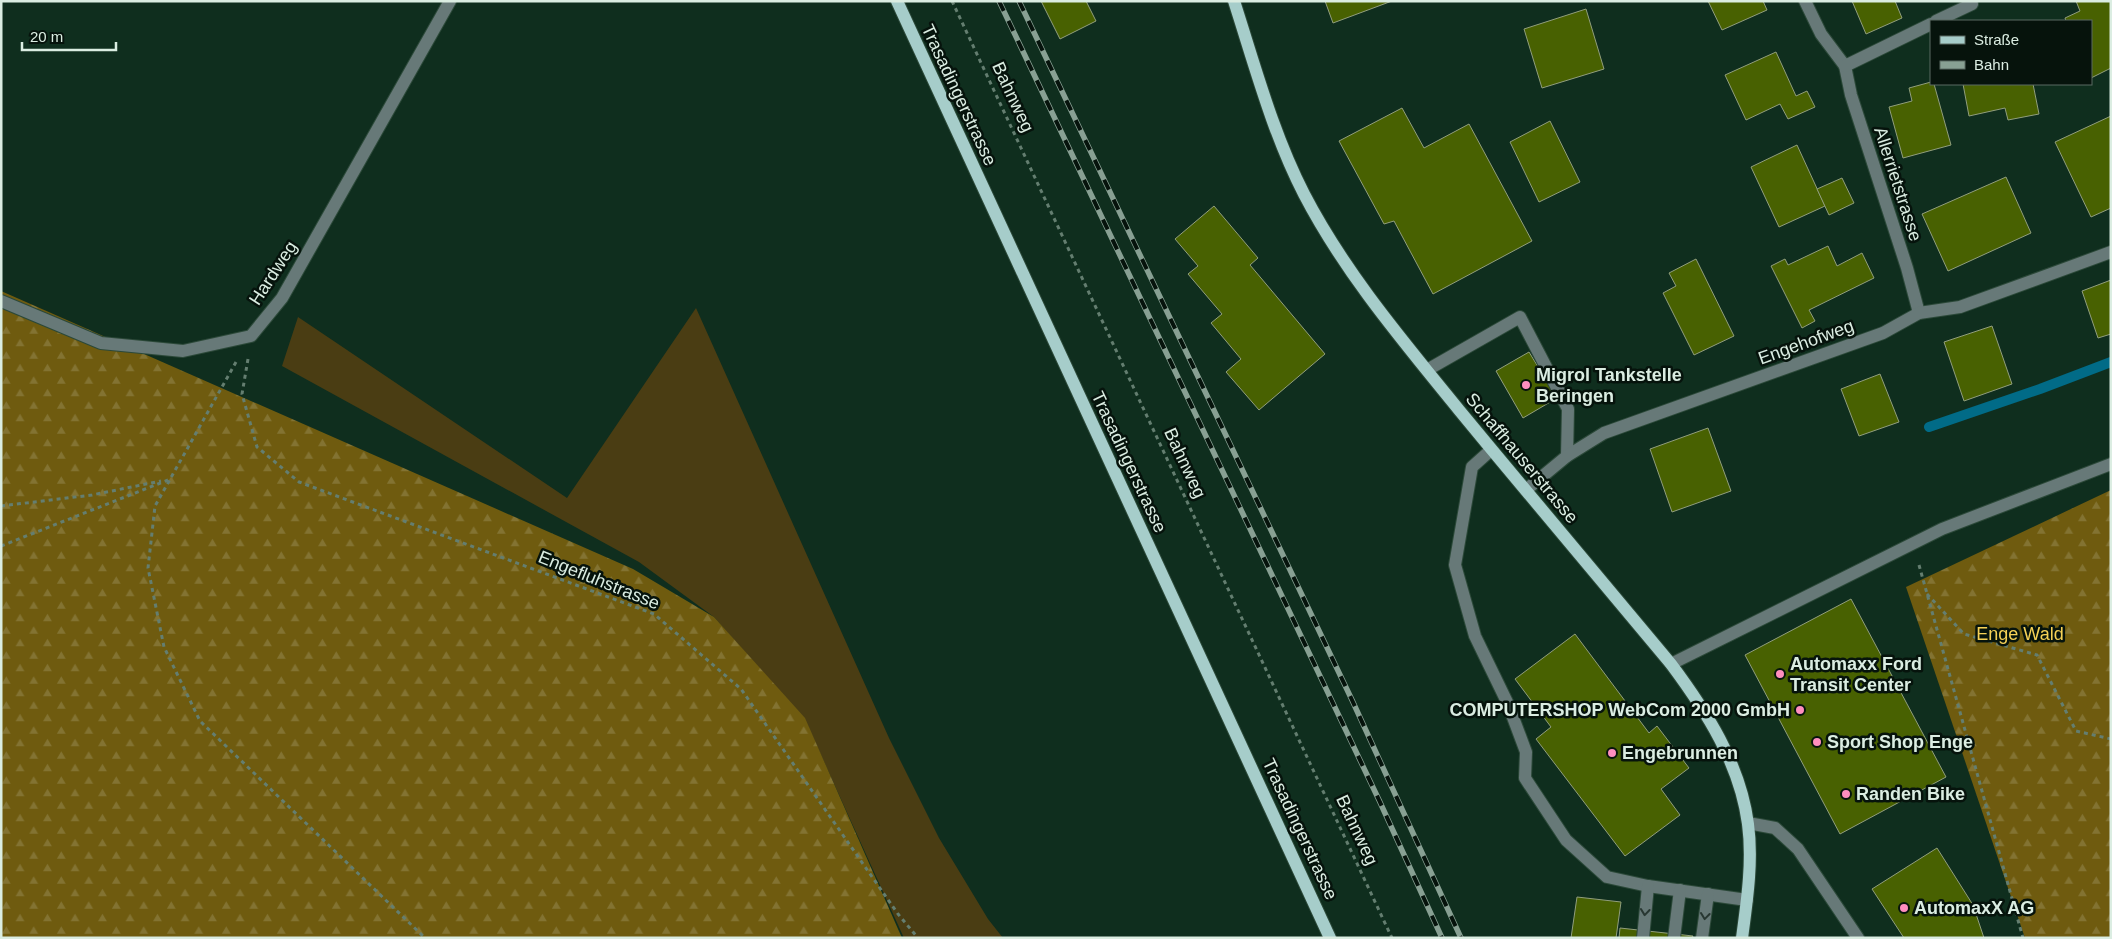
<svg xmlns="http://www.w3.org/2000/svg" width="2112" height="939" font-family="Helvetica,sans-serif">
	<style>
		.grass { fill: #4a3d13 }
		.forest { fill: url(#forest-firs) }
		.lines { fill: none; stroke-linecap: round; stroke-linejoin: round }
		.stream { stroke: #016b87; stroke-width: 10 }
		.building { fill: #486101; stroke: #919e7d }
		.minor-casing { stroke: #2c4939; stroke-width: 14 }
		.major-casing { stroke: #2c4939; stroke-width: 14 }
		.path { stroke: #647e70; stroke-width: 3; stroke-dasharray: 4 4; stroke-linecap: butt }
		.minor { stroke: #677978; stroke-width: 12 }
		.major { stroke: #a6cdca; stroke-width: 12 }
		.rail-casing { stroke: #88a093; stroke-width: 5.5 }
		.rail { stroke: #06130c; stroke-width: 4; stroke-dasharray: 11; stroke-linecap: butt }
		.oneway { stroke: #283732 }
		.poi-dot { fill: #fe8ebe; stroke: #06130c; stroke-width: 2 }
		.labels { text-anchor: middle; stroke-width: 5; stroke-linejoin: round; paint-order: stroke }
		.street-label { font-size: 18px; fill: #dbede2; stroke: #06130c }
		.poi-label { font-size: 18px; font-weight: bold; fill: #dbede2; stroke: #06130c; text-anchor: start }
		.park-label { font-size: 18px; fill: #f5d156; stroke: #06130c }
	</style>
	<defs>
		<pattern id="forest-firs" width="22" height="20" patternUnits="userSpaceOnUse" patternTransform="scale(1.25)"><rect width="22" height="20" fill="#6f5b0f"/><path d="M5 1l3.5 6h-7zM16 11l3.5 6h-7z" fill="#837332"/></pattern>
	</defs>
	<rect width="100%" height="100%" fill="#0f2e1e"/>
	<path class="grass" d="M696,308L889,738L939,838L988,919L1003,938H904L806,722L714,617L639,562L282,366L298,317L567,498Z"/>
	<g class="forest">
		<path d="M1,291L633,569L714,617L805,718L902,938H1Z"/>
		<path d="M2111,490V938H2025L1906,587Z"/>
	</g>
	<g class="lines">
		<path class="stream" d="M1929,427L2040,389L2111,362"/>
	</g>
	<g class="building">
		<path d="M1041,1H1086L1096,21L1060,39Z"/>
		<path d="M1325,1H1392L1333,23Z"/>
		<path d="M1708,1H1763L1767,10L1722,30Z"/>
		<path d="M1852,1H1895L1902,18L1866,34Z"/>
		<path d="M2076,1H2111V68L2091,78V21H2066L2065,18L2080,11Z"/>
		<path d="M1586,9L1604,69L1542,88L1524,29Z"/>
		<path d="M1776,52L1796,96L1807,91L1815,107L1788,119L1780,104L1746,120L1725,75Z"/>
		<path d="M1931,82L1934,84L1951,145L1903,158L1889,107L1912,101L1909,88Z"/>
		<path d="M1963,84H2033L2039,114L2008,120L2005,108L1969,116Z"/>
		<path d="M1402,108L1424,148L1469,124L1532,241L1433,294L1394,221L1384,224L1339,141Z"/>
		<path d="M2111,116V208L2091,217L2055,142Z"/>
		<path d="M1550,121L1580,182L1539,202L1510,142Z"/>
		<path d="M1797,145L1825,206L1779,227L1751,167Z"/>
		<path d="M2006,177L2031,233L1948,271L1922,214Z"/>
		<path d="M1842,178L1854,203L1829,215L1817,189Z"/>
		<path d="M1214,206L1258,258L1250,265L1325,354L1259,410L1226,372L1241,359L1211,323L1222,314L1188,274L1198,266L1175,239Z"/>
		<path d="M1828,246L1837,266L1862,253L1874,278L1809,310L1815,321L1802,328L1771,266L1785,259L1788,265Z"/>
		<path d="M1696,259L1734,336L1694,355L1663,293L1676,286L1669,273Z"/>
		<path d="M2111,280V334L2098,338L2082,291Z"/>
		<path d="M1992,326L2012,384L1964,401L1944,342Z"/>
		<path d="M1529,352L1557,398L1523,418L1496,371Z"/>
		<path d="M1880,374L1899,422L1859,436L1841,389Z"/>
		<path d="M1708,428L1731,491L1672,512L1650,449Z"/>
		<path d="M1851,599L1946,777L1840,834L1745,655Z"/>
		<path d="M1575,634L1649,733L1657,726L1689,768L1661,789L1680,815L1625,856L1536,739L1551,727L1515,679Z"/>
		<path d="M1937,848L1973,905L1984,938H1904L1872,889Z"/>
		<path d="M1577,897L1621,902L1616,938H1571Z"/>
		<path d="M1620,928L1693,936L1692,938H1619Z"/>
	</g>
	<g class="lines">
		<g class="minor-casing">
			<g id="minor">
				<path d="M1805,1L1821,34L1845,66L1851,95L1907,268L1919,313"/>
				<path d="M1936,21L1972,4"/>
				<path d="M1845,66L1931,24"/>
				<path d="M1,301L101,343L183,351L251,336L282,298L450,1"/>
				<path d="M1427,370L1520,317L1568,409L1567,456"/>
				<path d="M1491,450L1472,467L1455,565L1475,636L1508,704L1526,752L1525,778L1566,840L1607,877L1648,886L1747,900"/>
				<path d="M1526,490L1567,456L1604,433L1883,333L1919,313L1960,307L2111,252"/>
				<path d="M1671,664L1942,529L2111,464"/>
				<path d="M1748,823L1775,828L1798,849L1858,938"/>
				<path d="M1643,938L1648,886"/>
				<path d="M1674,938L1680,890"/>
				<path d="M1702,938L1708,894"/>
			</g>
		</g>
		<g class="major-casing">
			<g id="major">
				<path d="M897,1L1330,938"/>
				<path d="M1234,1C1255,66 1273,134 1304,194C1345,273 1403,341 1459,410C1529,495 1600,579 1671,664C1706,711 1740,763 1748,824C1753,861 1747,901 1742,938"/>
			</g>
		</g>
		<g class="path">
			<path d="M952,1L1392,938"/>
			<path d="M248,359L242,394L257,447L299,482L654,614L741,689L898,914L918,938"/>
			<path d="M236,362L155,506L148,568L164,647L200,721L425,938"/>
			<path d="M1,506L92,495L161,481"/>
			<path d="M1,546L168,480"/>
			<path d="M1919,565L2023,938"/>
			<path d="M1927,594L1964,634L2037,655L2076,731L2111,739"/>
		</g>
		<use href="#minor" class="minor"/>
		<use href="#major" class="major"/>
		<g class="rail-casing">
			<g id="rail">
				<path d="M999,1L1379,800L1442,938"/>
				<path d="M1019,1L1352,700L1461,938"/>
			</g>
		</g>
		<use href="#rail" class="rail"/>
	</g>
	<defs><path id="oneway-chevron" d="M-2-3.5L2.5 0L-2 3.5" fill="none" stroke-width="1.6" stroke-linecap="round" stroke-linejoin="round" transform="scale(1.25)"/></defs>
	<g class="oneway">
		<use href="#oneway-chevron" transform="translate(1645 912) rotate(96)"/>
		<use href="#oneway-chevron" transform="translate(1705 916) rotate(97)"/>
	</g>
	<g class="poi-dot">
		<circle cx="1526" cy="385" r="5"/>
		<circle cx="1780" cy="674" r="5"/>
		<circle cx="1800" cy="710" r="5"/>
		<circle cx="1817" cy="742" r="5"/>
		<circle cx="1612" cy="753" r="5"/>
		<circle cx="1846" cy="794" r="5"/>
		<circle cx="1904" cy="908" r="5"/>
	</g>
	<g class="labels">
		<g class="street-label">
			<text transform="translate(959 95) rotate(65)" y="6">Trasadingerstrasse</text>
			<text transform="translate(1013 97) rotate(65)" y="6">Bahnweg</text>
			<text transform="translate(1898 184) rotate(72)" y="6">Allerrietstrasse</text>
			<text transform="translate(273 273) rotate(-57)" y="6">Hardweg</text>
			<text transform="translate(1806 342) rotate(-20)" y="6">Engehofweg</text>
			<text transform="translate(1522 458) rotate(50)" y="6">Schaffhauserstrasse</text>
			<text transform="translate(1129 462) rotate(65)" y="6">Trasadingerstrasse</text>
			<text transform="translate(1185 463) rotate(65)" y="6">Bahnweg</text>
			<text transform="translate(599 580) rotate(22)" y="6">Engefluhstrasse</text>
			<text transform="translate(1300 829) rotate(65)" y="6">Trasadingerstrasse</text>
			<text transform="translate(1357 830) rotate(65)" y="6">Bahnweg</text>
		</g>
		<g class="poi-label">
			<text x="1536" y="381">Migrol Tankstelle<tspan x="1536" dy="21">Beringen</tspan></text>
			<text x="1790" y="670">Automaxx Ford<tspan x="1790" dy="21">Transit Center</tspan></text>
			<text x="1790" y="716" text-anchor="end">COMPUTERSHOP WebCom 2000 GmbH</text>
			<text x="1827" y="748">Sport Shop Enge</text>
			<text x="1622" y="759">Engebrunnen</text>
			<text x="1856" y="800">Randen Bike</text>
			<text x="1914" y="914">AutomaxX AG</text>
		</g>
		<g class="park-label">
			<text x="2020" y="640">Enge Wald</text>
		</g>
	</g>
	<rect width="2112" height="939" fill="none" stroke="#dbede2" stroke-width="5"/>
	<rect x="1930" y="20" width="162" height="65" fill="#06130c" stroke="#5b6a62"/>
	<rect x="1940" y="36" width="25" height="8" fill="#a6cdca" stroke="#5b6a62"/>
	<text x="1974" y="45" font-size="15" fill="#dbede2">Straße</text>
	<rect x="1940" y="61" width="25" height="8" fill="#88a093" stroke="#5b6a62"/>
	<text x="1974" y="70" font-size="15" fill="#dbede2">Bahn</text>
	<path d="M22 42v8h94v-8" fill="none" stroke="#dbede2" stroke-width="2.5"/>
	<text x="30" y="42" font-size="15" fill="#dbede2" stroke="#06130c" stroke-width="4" paint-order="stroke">20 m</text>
</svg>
